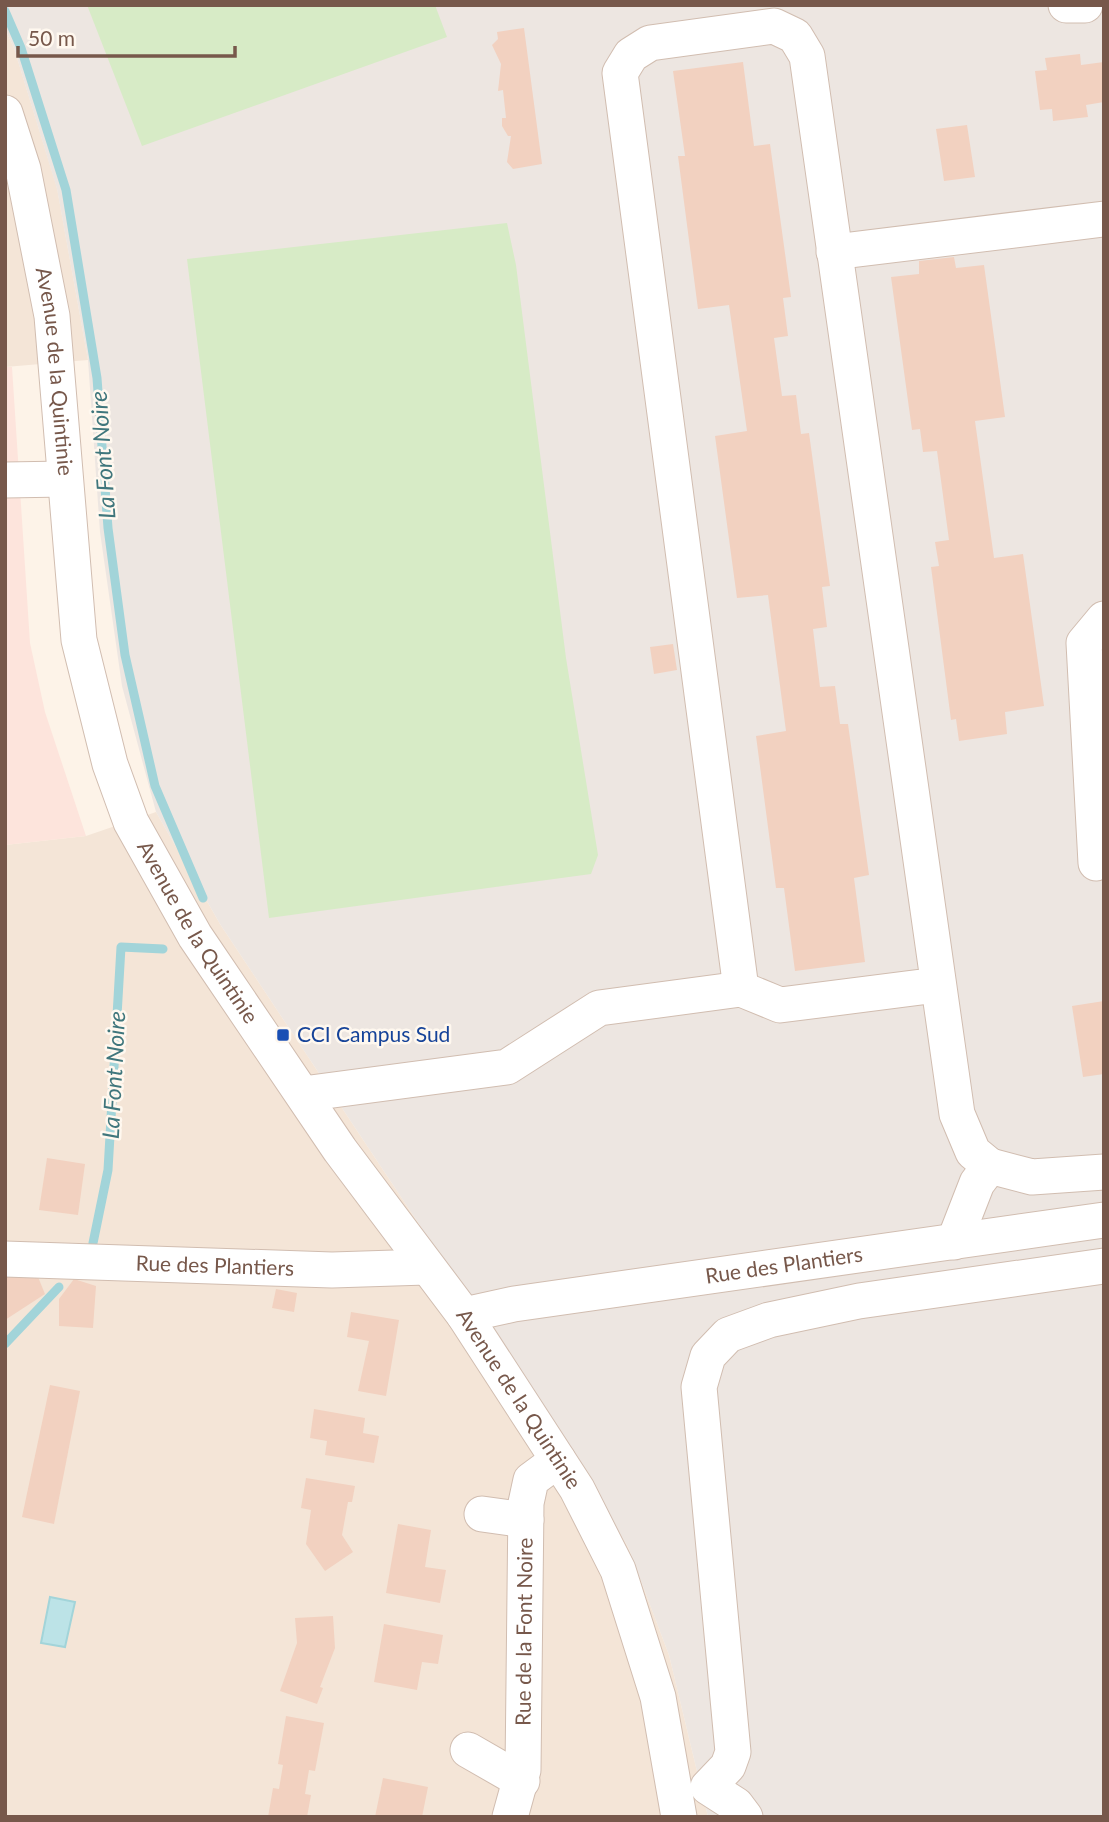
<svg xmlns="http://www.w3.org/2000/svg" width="1109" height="1822" font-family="Lato,sans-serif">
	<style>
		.residential { fill: #f4e5d7 }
		.commercial { fill: #fde4dc }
		.industrial { fill: #ede6e1 }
		.green { fill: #d7ebc6 }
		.water { fill: #bce3e7; stroke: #a2d4d9; stroke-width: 2 }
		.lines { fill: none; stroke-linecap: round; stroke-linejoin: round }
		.stream { stroke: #a2d4d9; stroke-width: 9 }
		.building { fill: #f2d1c0 }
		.minor-casing { stroke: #d1bdb0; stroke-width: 37 }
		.minor { stroke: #fff; stroke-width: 35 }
		.transit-dot { fill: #1a4fb4; stroke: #fff8ef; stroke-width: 2.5 }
		.labels { text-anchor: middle; stroke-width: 5; stroke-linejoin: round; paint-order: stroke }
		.street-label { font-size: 21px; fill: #77584b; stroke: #fff8ef }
		.transit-label { font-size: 21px; fill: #164399; stroke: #fff8ef; text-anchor: start }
		.water-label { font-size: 23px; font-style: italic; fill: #3f767c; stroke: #fff8ef }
	</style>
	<rect width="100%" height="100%" fill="#fdf3e8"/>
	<g class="residential">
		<path d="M5,29L14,48L57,188L88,360L5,367Z"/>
		<path d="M156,812L220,924L586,1476L628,1547L669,1655L708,1817H5V845L86,836Z"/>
	</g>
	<path class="commercial" d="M5,367H12L30,643L45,712L86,836L5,845Z"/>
	<path class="industrial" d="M5,5H1104V1817H708L669,1655L628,1547L586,1476L220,924L156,812L122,686L100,532L88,360L57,189L14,48L5,29Z"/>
	<g class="green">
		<path d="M87,5H435L447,37L142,146Z"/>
		<path d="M507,223L516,265L566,658L598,855L591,874L269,918L187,259Z"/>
	</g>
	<path class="water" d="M50,1597L75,1602L65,1647L41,1643Z"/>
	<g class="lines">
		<g class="stream">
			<path d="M5,11L21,48L66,190L97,378L108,528L125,655L155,786L203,898"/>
			<path d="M93,1243L108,1170L121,947L163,949"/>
			<path d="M5,1344L59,1287"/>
		</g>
	</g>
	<g class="building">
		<path d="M524,28L542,164L513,169L507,162L511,136H508L502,126V118H506L503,90L498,91L501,64L492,45L498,39L497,32Z"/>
		<path d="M1080,54L1081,65L1104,62V102L1086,105L1088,117L1053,121L1052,109L1040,110L1035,71L1047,70L1045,58Z"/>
		<path d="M743,62L754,146L770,144L791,297L783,298L788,336L774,338L782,396L796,395L801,434L809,433L830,586L822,587L827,627L813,629L820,687L835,686L840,724H848L869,875L854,878L865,962L795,971L784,888H776L756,736L786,731L768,595L737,598L715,436L747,431L729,305L698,309L678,156H685L673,71Z"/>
		<path d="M967,125L975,177L944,181L936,129Z"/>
		<path d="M954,257L956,268L984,265L1005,417L975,421L994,558L1023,554L1044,706L1005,712L1007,734L959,741L956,719L951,720L931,567L939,566L935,542L949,540L937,451L923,452L920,429L912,430L891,277L919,274V261Z"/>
		<path d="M673,644L677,670L654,674L650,647Z"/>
		<path d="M1104,1001V1074L1083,1077L1072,1006Z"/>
		<path d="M47,1158L85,1164L78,1215L39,1210Z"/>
		<path d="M5,1276L38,1277L45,1294L5,1320Z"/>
		<path d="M74,1279L96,1286L93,1328L59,1326V1299Z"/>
		<path d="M276,1289L297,1293L294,1312L272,1308Z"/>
		<path d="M351,1312L399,1320L386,1396L358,1391L369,1341L347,1337Z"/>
		<path d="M50,1385L80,1391L54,1524L22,1517Z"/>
		<path d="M314,1409L365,1418L363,1433L379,1436L374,1463L325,1455L327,1441L310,1438Z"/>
		<path d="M306,1478L355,1486L352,1502H348L342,1535L353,1552L325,1571L306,1544L311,1510L301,1508Z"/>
		<path d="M398,1524L431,1530L425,1567L446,1570L440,1603L386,1593Z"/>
		<path d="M333,1616L335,1648L320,1687L323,1688L317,1704L280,1691L297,1643L295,1618Z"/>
		<path d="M384,1624L443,1635L438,1664L422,1662L417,1690L374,1682Z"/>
		<path d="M286,1716L324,1723L315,1771L309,1770L305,1794L311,1795L307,1817H268L273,1788L279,1789L283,1765L278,1764Z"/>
		<path d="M383,1778L428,1787L422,1817H375Z"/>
	</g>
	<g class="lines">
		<g class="minor-casing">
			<g id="minor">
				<path d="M1066,5H1085"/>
				<path id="s1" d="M5,113L23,169L52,316L79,640L110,764L131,822L195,936L340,1150L464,1315L577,1489L618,1570L658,1697L679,1817"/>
				<path d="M834,252L1104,219"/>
				<path d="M5,480L65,479"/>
				<path d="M1096,863L1084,643L1104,619"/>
				<path d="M937,985L780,1005L741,989L620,73L631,55L650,43L774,26L795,36L807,56L957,1114L973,1152L990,1166L977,1183L954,1242"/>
				<path d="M303,1094L507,1067L599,1008L741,989"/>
				<path d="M990,1166L1032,1177L1104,1172"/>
				<path id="s2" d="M5,1259L332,1270L426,1267"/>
				<path id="s3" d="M464,1315L514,1304L1104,1220"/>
				<path d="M482,1514L526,1520"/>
				<path d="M468,1750L522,1781"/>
				<path id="s4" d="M510,1817L523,1770L526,1503L531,1480L558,1460"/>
				<path d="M745,1817L736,1805L708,1787L728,1766L733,1752L699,1387L708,1356L728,1335L769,1320L859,1301L1104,1266"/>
			</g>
		</g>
		<use href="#minor" class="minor"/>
	</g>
	<rect class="transit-dot" x="276" y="1028" width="14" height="14" rx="3.5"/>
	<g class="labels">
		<g class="street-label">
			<text dy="7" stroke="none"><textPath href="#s1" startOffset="264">Avenue de la Quintinie</textPath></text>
			<text dy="7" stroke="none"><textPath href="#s1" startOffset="852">Avenue de la Quintinie</textPath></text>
			<text dy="7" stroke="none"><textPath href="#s2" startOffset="210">Rue des Plantiers</textPath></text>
			<text dy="7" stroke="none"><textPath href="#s3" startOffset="324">Rue des Plantiers</textPath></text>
			<text dy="7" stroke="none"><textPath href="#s1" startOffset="1419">Avenue de la Quintinie</textPath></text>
			<text dy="7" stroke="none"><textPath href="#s4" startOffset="187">Rue de la Font Noire</textPath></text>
		</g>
		<g class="transit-label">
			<text x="297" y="1042">CCI Campus Sud</text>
		</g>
		<g class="water-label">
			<text transform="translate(103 455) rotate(-94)" y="8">La Font Noire</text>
			<text transform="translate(114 1075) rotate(-87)" y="8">La Font Noire</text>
		</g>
	</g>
	<rect width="1109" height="1822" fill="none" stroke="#77584b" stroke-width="14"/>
	<path d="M18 46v10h217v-10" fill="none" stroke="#77584b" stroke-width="3.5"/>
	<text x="28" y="46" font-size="21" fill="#77584b" stroke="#fff8ef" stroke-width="5" paint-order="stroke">50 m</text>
</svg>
